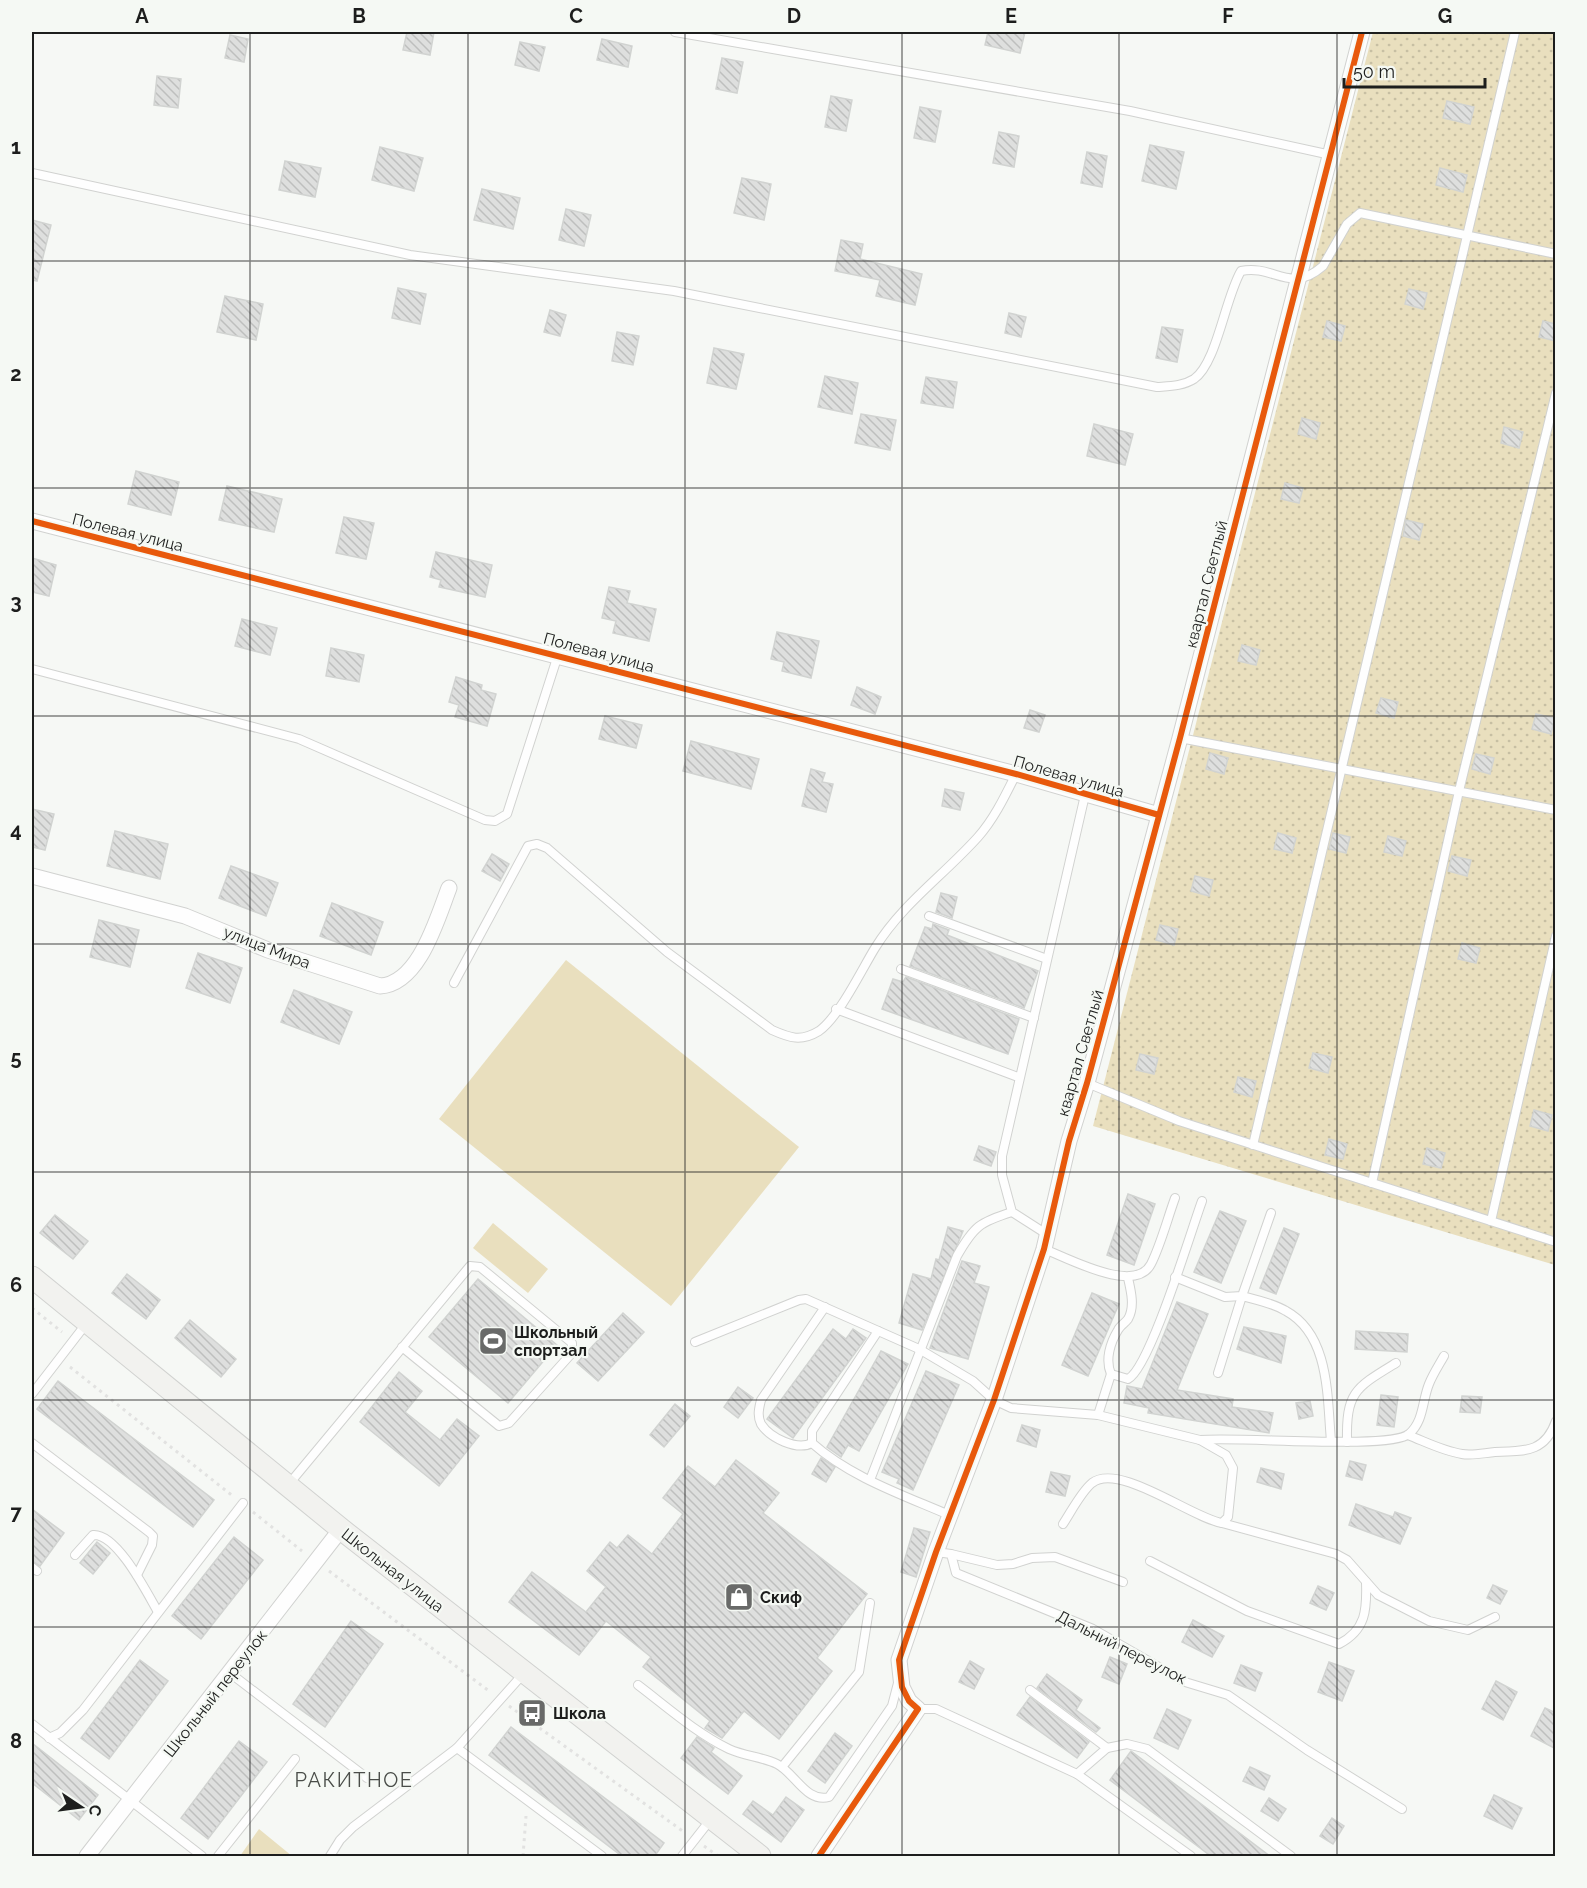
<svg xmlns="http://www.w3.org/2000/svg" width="1587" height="1888" font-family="Raleway,sans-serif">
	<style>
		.green { fill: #e9dfbe }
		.garden { fill: url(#garden-dots) }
		.building { fill: url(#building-back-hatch); stroke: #d1d3d1; stroke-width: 1.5 }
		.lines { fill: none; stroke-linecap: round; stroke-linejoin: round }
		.lane-casing { stroke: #d1d2d0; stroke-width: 10 }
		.street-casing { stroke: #d1d2d0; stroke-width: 17 }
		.secondary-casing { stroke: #d1d2d0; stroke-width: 23 }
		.path { stroke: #e2e2e1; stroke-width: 3; stroke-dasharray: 3 4.5; stroke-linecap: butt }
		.lane { stroke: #fefefe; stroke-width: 8 }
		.street { stroke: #fefefe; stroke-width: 15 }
		.secondary { stroke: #f2f2ef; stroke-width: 21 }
		.cycleway-casing { stroke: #f5f9f4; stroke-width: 10 }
		.cycleway { stroke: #e8590c; stroke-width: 6 }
		.grid { fill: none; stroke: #1d1e1d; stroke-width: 1.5; stroke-opacity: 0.55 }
		.labels { text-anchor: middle; stroke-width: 4.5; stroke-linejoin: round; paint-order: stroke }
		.street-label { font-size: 16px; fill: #1d1e1d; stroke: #f5f9f4 }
		.poi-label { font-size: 16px; font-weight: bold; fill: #1d1e1d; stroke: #f5f9f4; text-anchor: start }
		.quarter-label { font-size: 20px; letter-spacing: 1.5px; fill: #4a4d49; stroke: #f5f9f4 }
		.neatline { fill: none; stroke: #1d1e1d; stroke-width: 2 }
		.grid-label { font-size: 20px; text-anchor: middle; font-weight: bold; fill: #1d1e1d }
	</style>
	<defs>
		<pattern id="garden-dots" width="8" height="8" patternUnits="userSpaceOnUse" patternTransform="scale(1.5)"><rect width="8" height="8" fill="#e9dfbe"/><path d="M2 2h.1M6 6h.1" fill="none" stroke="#c7bfa3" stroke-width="1.8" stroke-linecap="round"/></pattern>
		<pattern id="building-back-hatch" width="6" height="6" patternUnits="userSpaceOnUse" patternTransform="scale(1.5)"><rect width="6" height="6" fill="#dedfde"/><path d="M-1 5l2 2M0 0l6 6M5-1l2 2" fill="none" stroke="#bebfbe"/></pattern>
	</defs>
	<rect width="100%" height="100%" fill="#f6f8f5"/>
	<g class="green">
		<path d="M566,960L799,1147L671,1306L439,1119Z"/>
		<path d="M493,1223L548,1269L528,1293L473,1248Z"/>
		<path d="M259,1829L292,1856H240Z"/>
	</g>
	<path class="garden" d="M1373,32H1555V1265L1093,1126Z"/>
	<g class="building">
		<path d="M407,32H434L430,55L403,50Z"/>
		<path d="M988,32H1025L1020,53L985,45Z"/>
		<path d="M230,35L248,39L244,62L225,58Z"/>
		<path d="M602,39L632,46L628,67L597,60Z"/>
		<path d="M520,42L545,47L539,71L515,65Z"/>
		<path d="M722,58L743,62L737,93L716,89Z"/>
		<path d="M157,76L181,79L178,108L154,105Z"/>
		<path d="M831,96L852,100L846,131L825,127Z"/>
		<path d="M1447,101L1474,107L1470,124L1443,118Z"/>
		<path d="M920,107L941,111L935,142L914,138Z"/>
		<path d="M999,132L1019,136L1014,167L993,163Z"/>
		<path d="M1150,145L1184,152L1176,189L1142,181Z"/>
		<path d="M380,147L423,158L414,191L372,180Z"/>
		<path d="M1087,152L1107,156L1102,187L1081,183Z"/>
		<path d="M285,161L321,168L315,197L279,190Z"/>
		<path d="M1440,168L1467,175L1463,192L1436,185Z"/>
		<path d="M742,178L771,184L764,220L734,213Z"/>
		<path d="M482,189L520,198L513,229L474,220Z"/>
		<path d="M566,209L591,215L584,246L559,240Z"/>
		<path d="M32,220L51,225L37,281L32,280Z"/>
		<path d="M841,240L863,244L860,259L922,274L915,305L876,296L880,280L835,271Z"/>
		<path d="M398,288L426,294L420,324L392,318Z"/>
		<path d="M1409,289L1427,293L1423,309L1405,304Z"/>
		<path d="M225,296L263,304L256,340L217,332Z"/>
		<path d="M550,310L566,315L560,336L544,332Z"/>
		<path d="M1009,313L1026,317L1021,337L1005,333Z"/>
		<path d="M1327,321L1345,326L1341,341L1323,337Z"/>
		<path d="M1543,321L1556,324V341L1539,337Z"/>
		<path d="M1162,327L1183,330L1177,362L1156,358Z"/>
		<path d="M617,332L639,336L633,365L612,361Z"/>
		<path d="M714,348L744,354L736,389L707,383Z"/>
		<path d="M825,376L858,383L852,414L818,407Z"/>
		<path d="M926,377L957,382L953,408L921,403Z"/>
		<path d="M861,414L896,420L890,450L855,443Z"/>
		<path d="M1302,418L1320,423L1316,439L1298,434Z"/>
		<path d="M1094,424L1133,434L1125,465L1087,456Z"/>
		<path d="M1504,427L1523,432L1519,448L1501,443Z"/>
		<path d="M136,471L179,482L171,515L128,504Z"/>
		<path d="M1285,483L1303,488L1299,503L1281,499Z"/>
		<path d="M227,486L282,499L274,532L219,520Z"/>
		<path d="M344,517L374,523L366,559L336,553Z"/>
		<path d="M1406,520L1423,524L1419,540L1403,536Z"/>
		<path d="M436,552L492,565L485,597L439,587L441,580L430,577Z"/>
		<path d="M32,558L56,565L49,596L32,592Z"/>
		<path d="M609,587L630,591L627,603L656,609L649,641L613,633L616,621L602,618Z"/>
		<path d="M242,619L277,628L270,655L235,646Z"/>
		<path d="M777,632L819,641L811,678L782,671L784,662L771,659Z"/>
		<path d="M1242,645L1260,650L1256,665L1238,661Z"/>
		<path d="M331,648L364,655L359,682L326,676Z"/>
		<path d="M456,677L482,685L481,690L496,694L487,726L455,717L459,705L449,702Z"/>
		<path d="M857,687L881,697L875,714L851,705Z"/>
		<path d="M1381,698L1398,702L1394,718L1376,713Z"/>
		<path d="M1030,710L1045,715L1039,732L1024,728Z"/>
		<path d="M1536,714L1555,718L1551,734L1532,729Z"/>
		<path d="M605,716L642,725L636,748L599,739Z"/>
		<path d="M691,741L759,759L751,789L683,771Z"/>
		<path d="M1210,753L1228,758L1224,774L1206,769Z"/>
		<path d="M1476,754L1494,758L1490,774L1472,769Z"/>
		<path d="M811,769L825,773L822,782L833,784L826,812L802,806Z"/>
		<path d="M945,789L964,793L960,810L942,806Z"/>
		<path d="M32,809L54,814L45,850L32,847Z"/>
		<path d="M115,831L168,844L160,879L107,866Z"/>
		<path d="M1278,833L1296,838L1292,853L1274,849Z"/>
		<path d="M1333,833L1350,837L1346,853L1329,849Z"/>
		<path d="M1388,836L1406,841L1402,856L1384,852Z"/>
		<path d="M492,854L509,864L500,881L482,871Z"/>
		<path d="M1452,856L1471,860L1467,876L1448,871Z"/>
		<path d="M231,866L278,883L266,916L219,898Z"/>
		<path d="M1195,876L1213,880L1209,896L1191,891Z"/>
		<path d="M941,893L957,897L952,918L936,912Z"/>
		<path d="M332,903L383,922L371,955L320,936Z"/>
		<path d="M99,920L139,930L130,967L90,957Z"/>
		<path d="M933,924L949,930L947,935L1038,971L1024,1008L910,966L925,927L932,929Z"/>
		<path d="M1160,925L1178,929L1174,945L1156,940Z"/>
		<path d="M1462,943L1480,948L1476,963L1458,959Z"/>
		<path d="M198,953L242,968L230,1003L186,988Z"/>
		<path d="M906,977L1019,1019L1008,1054L882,1009L893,979L903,982Z"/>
		<path d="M294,990L352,1012L339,1044L281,1022Z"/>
		<path d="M1313,1053L1332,1057L1328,1073L1309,1068Z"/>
		<path d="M1140,1054L1158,1058L1154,1074L1136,1070Z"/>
		<path d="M1238,1077L1256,1081L1252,1097L1234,1092Z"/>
		<path d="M1534,1110L1552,1115L1548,1131L1530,1126Z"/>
		<path d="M1329,1139L1347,1144L1343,1159L1325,1155Z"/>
		<path d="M979,1146L996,1152L991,1166L974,1160Z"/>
		<path d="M1427,1148L1445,1153L1441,1168L1423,1164Z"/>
		<path d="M1128,1194L1155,1204L1134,1265L1107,1255Z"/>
		<path d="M1220,1211L1246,1221L1221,1283L1194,1272Z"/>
		<path d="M55,1215L88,1241L73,1259L40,1233Z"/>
		<path d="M948,1227L963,1231L922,1330L899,1323L913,1274L931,1279L936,1259L939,1260Z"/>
		<path d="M1284,1228L1299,1234L1276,1294L1260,1288Z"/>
		<path d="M962,1261L980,1266L974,1283L989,1287L968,1359L930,1348Z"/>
		<path d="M127,1274L160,1300L146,1319L112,1293Z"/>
		<path d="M478,1279L557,1345L508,1403L429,1337Z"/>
		<path d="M1092,1293L1119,1304L1088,1376L1062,1365Z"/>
		<path d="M1177,1302L1208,1314L1177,1390L1233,1399L1232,1407L1273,1413L1269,1433L1148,1413L1149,1408L1124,1403L1127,1386L1142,1389Z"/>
		<path d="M623,1313L644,1332L598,1381L577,1363Z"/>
		<path d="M190,1320L236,1359L221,1377L175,1338Z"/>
		<path d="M1244,1327L1286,1336L1281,1363L1237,1349Z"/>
		<path d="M833,1329L846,1339L853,1329L866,1338L793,1438L767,1419Z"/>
		<path d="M1356,1331L1408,1334L1407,1352L1355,1349Z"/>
		<path d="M881,1351L908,1364L859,1451L848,1445L841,1457L827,1447Z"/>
		<path d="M926,1371L959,1385L913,1490L897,1483L899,1479L882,1472Z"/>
		<path d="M399,1372L422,1391L405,1412L440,1440L457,1419L479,1436L439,1486L360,1422Z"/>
		<path d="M58,1381L214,1500L193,1527L37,1409Z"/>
		<path d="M738,1387L753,1398L738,1418L724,1407Z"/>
		<path d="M1381,1395L1398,1397L1394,1427L1377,1425Z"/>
		<path d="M1462,1396L1482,1397L1480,1413L1460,1412Z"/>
		<path d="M1310,1401L1313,1416L1299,1419L1296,1403Z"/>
		<path d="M675,1404L690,1416L664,1447L650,1435Z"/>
		<path d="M1022,1425L1040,1430L1036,1447L1017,1441Z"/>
		<path d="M821,1458L835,1467L826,1482L812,1474Z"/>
		<path d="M736,1460L779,1493L763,1513L867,1594L817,1658L832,1671L779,1739L744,1711L722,1738L705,1728L710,1721L643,1667L651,1657L606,1621L579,1655L509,1602L532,1572L586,1612L606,1587L587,1571L610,1542L617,1548L628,1535L652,1554L683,1514L663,1498L688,1466L715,1487Z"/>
		<path d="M1350,1461L1366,1465L1362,1480L1346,1476Z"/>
		<path d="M1261,1468L1284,1474L1281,1489L1257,1482Z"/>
		<path d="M1051,1472L1070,1476L1065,1496L1046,1492Z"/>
		<path d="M1356,1504L1393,1517L1395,1512L1411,1518L1400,1544L1349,1525Z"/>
		<path d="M32,1509L64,1533L40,1566L32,1561Z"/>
		<path d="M914,1528L930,1532L916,1577L901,1572Z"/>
		<path d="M234,1537L263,1560L201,1639L172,1616Z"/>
		<path d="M97,1542L110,1553L93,1574L80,1563Z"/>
		<path d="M1493,1585L1507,1591L1500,1604L1487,1598Z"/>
		<path d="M1318,1586L1334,1593L1326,1610L1310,1603Z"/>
		<path d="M1193,1620L1224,1636L1212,1657L1182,1642Z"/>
		<path d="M351,1621L383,1644L325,1727L293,1704Z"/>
		<path d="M1110,1657L1127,1664L1119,1684L1102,1677Z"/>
		<path d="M140,1660L168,1681L109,1759L81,1738Z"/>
		<path d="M970,1661L984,1669L974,1689L959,1682Z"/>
		<path d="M1329,1662L1354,1671L1342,1701L1318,1692Z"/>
		<path d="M1241,1665L1262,1673L1255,1691L1234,1683Z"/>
		<path d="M1047,1674L1082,1700L1076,1710L1100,1728L1096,1732L1037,1688Z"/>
		<path d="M1496,1681L1517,1692L1503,1720L1482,1709Z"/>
		<path d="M1030,1697L1089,1742L1077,1758L1017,1715Z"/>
		<path d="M1545,1708L1556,1713V1749L1531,1736Z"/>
		<path d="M1167,1709L1191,1720L1178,1749L1154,1738Z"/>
		<path d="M511,1727L664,1843L654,1857H623L489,1755Z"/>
		<path d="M835,1733L852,1746L825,1783L808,1771Z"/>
		<path d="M697,1737L714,1748L711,1752L742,1776L728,1794L681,1758Z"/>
		<path d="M239,1741L267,1762L208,1839L181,1818Z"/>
		<path d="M32,1743L98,1795L79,1820L32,1783Z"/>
		<path d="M1131,1751L1151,1766L1271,1857H1212L1110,1780Z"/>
		<path d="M1250,1767L1270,1776L1264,1790L1243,1781Z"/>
		<path d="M1494,1795L1522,1808L1512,1829L1484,1816Z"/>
		<path d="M786,1797L804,1810L781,1842L743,1814L753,1801L773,1815Z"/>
		<path d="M1269,1798L1286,1809L1278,1821L1261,1811Z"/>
		<path d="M1332,1818L1344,1826L1333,1844L1320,1836Z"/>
	</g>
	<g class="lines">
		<g class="lane-casing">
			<g id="lane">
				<path d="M675,32L1130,111L1331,155"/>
				<path d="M32,173L410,255L674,291L1157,387C1170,386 1183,386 1194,379C1217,363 1225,298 1241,271C1274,264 1290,295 1323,266L1347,224L1360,213L1556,254"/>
				<path d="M32,669L299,739L485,820L495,821L507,814L558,655"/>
				<path d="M1180,738L1556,810"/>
				<path d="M929,916L1047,959"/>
				<path d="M901,969L1034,1018"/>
				<path d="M454,983L528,846L537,844L547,848L667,952L772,1030C790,1038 801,1042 819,1031C839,1017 862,969 875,948C902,904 944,875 978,837C994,819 1005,796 1016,774"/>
				<path d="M836,1009L1018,1077"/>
				<path d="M1087,1083L1179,1121L1556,1242"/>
				<path d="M1253,1145L1515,32"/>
				<path d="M1372,1183L1459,791L1556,393"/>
				<path d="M1491,1221L1556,936"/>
				<path d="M1048,1235L1012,1212L1002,1175V1156L1085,795"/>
				<path d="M1044,1249C1068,1258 1135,1295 1151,1264C1161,1244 1167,1220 1175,1198"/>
				<path d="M1175,1277L1225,1297L1242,1296L1271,1213"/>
				<path d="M1128,1278C1131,1291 1135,1307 1128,1319C1125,1323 1120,1326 1118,1330C1110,1343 1105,1360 1111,1374L1128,1379C1150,1368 1191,1231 1202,1201"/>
				<path d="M878,1331L812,1431V1443C850,1477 903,1495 949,1515"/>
				<path d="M695,1342L799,1300L806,1299L919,1349L973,1381L994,1400L1011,1408L1098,1415L1200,1440L1226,1455L1233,1468L1228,1517L1222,1523C1192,1518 1119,1462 1092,1483C1081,1492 1071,1512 1063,1524"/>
				<path d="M1218,1373L1242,1296C1257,1300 1273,1303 1286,1311C1330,1335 1327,1397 1331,1441"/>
				<path d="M32,1394L86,1324"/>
				<path d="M1098,1415L1111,1374"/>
				<path d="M1408,1435C1426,1442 1443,1451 1462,1454C1472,1456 1484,1453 1495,1452C1524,1451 1545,1453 1556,1421"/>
				<path d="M1200,1440C1237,1436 1389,1450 1409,1434C1424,1421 1422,1401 1429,1384C1433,1374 1439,1365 1444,1356"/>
				<path d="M1347,1442C1346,1392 1355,1388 1396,1363"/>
				<path d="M32,1443L149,1532L153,1536L152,1545L137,1575"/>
				<path d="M812,1443C797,1451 770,1438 761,1424C757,1416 759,1408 761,1400L825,1307"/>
				<path d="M870,1480L957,1256C974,1226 980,1222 1012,1212"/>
				<path d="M289,1484L470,1266L480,1267L572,1343V1353L509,1423L499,1426L402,1347"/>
				<path d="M1222,1523L1336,1554L1347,1560L1378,1595L1429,1621L1468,1630L1495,1617"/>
				<path d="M936,1552L951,1554L956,1573L1093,1629L1185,1682L1228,1695L1307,1750L1402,1809"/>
				<path d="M951,1554L997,1565L1013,1564L1032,1558L1055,1557L1123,1582"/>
				<path d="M75,1555L93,1535C117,1533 147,1593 158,1612"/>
				<path d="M1150,1561L1247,1611L1339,1644C1366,1630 1367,1610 1366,1582"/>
				<path d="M32,1567L37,1571"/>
				<path d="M230,1673L367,1778"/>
				<path d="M638,1685C667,1707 696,1733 729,1749C744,1756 763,1757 777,1764C795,1773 806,1803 829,1797L892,1706L898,1683"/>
				<path d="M1030,1690L1107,1748L1077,1774"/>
				<path d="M918,1709H936L1077,1774L1191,1856"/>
				<path d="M32,1724L202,1856"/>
				<path d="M49,1738L60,1733L83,1710L243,1503"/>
				<path d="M457,1748L602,1856"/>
				<path d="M1107,1748L1127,1744L1147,1749L1291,1856"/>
				<path d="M782,1767L859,1672L870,1603"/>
				<path d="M218,1856L295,1759"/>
				<path d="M330,1856L340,1840L353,1827L457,1748L524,1673"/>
				<path d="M682,1856L711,1819"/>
			</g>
		</g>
		<g class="street-casing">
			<g id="street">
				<path d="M32,521L1016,774L1159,815"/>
				<path d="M32,876L185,916L268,950L380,986C419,984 437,919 449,888"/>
				<path d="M87,1856L341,1529"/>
				<path d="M819,1856L918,1709L909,1701L902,1687L899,1660L936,1552L994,1400L1044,1249L1069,1141L1087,1083L1180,738L1362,32"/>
			</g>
		</g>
		<g class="secondary-casing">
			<path id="secondary" d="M32,1277L341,1529L760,1856"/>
		</g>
		<g class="path">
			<path d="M32,1308L62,1332"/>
			<path d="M70,1367L234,1497"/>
			<path d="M253,1512L302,1551"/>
			<path d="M329,1571L489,1691"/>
			<path d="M509,1706L684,1832"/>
			<path d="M704,1846L718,1856"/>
			<path d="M523,1856L526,1816"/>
		</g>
		<use href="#lane" class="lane"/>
		<use href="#street" class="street"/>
		<use href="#secondary" class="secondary"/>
		<g class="cycleway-casing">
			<g id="cycleway">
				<path d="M32,521L1016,774L1159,815"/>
				<path d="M819,1856L918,1709L909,1701L902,1687L899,1660L936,1552L994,1400L1044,1249L1069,1141L1087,1083L1180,738L1362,32"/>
			</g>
		</g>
		<use href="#cycleway" class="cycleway"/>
	</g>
	<path class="grid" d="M250,32V1856M468,32V1856M685,32V1856M902,32V1856M1119,32V1856M1337,32V1856M32,261H1556M32,488H1556M32,716H1556M32,944H1556M32,1172H1556M32,1400H1556M32,1627H1556"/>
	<defs>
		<g id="stadium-square" transform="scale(1.5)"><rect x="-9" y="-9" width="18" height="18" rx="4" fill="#696a69" stroke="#f5f9f4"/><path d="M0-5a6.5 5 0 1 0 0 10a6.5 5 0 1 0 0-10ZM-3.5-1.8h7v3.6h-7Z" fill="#fff"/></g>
		<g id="shop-square" transform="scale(1.5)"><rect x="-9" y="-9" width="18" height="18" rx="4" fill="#696a69" stroke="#f5f9f4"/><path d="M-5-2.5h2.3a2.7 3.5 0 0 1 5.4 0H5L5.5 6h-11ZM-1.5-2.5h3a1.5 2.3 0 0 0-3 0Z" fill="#fff"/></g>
		<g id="bus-square" transform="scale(1.5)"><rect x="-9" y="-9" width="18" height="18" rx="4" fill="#696a69" stroke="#f5f9f4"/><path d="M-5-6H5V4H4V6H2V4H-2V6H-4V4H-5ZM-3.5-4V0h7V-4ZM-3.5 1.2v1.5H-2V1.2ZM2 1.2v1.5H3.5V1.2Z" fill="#fff"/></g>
	</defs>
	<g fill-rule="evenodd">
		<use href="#stadium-square" x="493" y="1341"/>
		<use href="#shop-square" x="739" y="1597"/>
		<use href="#bus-square" x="532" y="1713"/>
	</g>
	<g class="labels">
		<g class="street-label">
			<text transform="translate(128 532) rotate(14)" y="6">Полевая улица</text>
			<text transform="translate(1206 584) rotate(-76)" y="6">квартал Светлый</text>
			<text transform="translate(599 652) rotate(15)" y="6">Полевая улица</text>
			<text transform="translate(1069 776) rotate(16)" y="6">Полевая улица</text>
			<text transform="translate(267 947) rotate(21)" y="6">улица Мира</text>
			<text transform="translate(1080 1053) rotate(-74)" y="6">квартал Светлый</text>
			<text transform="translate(393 1570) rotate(38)" y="6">Школьная улица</text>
			<text transform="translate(1122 1647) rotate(27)" y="6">Дальний переулок</text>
			<text transform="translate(215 1693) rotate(-52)" y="6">Школьный переулок</text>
		</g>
		<g class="poi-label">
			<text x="514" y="1338">Школьный<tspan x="514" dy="18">спортзал</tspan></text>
			<text x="760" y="1603">Скиф</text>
			<text x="553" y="1719">Школа</text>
		</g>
		<g class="quarter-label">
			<text x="354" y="1787">РАКИТНОЕ</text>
		</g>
	</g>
	<rect width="1587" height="1888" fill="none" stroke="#f5f9f4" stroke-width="66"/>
	<g transform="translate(81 1807) rotate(103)" stroke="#f5f9f4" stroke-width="4.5" paint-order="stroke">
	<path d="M0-4.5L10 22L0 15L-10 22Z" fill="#1d1e1d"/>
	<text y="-9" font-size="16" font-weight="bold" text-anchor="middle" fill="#1d1e1d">С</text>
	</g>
	<path d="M1344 78v9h141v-9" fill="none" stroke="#1d1e1d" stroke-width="3"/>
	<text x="1353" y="78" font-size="18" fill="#1d1e1d" stroke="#f5f9f4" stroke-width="4.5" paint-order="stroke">50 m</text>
	<rect x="33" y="33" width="1521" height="1822" class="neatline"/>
	<g class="grid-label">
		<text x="142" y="23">A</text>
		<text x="359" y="23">B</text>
		<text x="576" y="23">C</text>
		<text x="794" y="23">D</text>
		<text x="1011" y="23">E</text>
		<text x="1228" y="23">F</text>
		<text x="1445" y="23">G</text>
		<text x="16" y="154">1</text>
		<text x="16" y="381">2</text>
		<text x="16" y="609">3</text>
		<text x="16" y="837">4</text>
		<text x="16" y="1065">5</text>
		<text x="16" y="1292">6</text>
		<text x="16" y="1520">7</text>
		<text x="16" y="1748">8</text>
	</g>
</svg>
